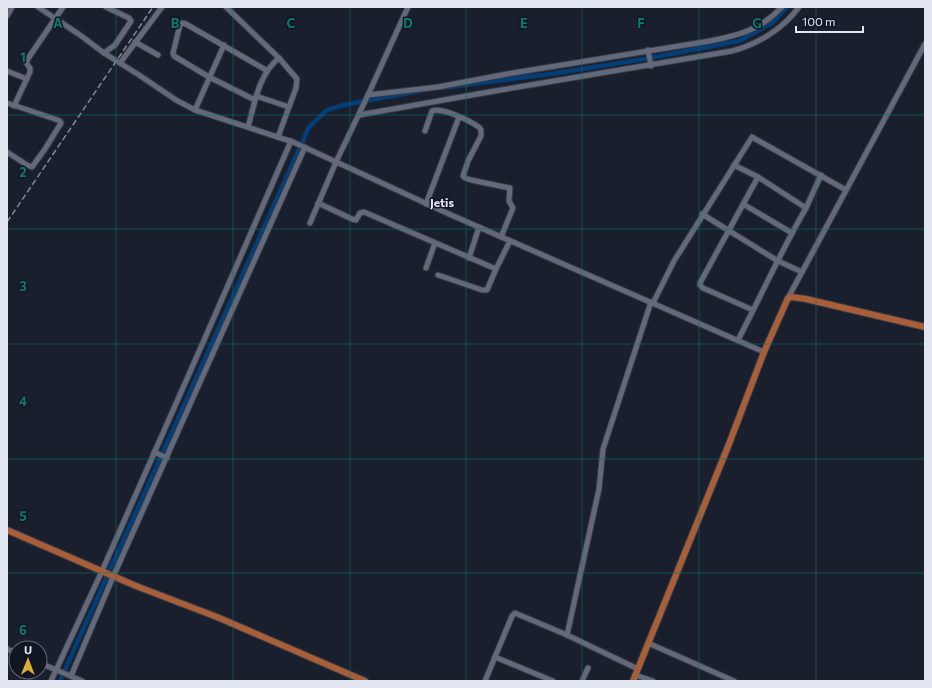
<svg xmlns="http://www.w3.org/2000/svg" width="932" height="688" font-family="Commissioner,sans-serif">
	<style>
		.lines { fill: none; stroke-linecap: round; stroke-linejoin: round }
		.canal { stroke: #023e78; stroke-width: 4.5 }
		.minor-casing { stroke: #363a45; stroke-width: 7 }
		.major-casing { stroke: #363a45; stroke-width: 8 }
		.minor { stroke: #63697a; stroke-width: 5 }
		.major { stroke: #a85e38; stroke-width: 6 }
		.rail { stroke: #838894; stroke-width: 1.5; stroke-dasharray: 6 3; stroke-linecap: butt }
		.grid { fill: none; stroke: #0f766e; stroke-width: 1; stroke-opacity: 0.55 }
		.labels { text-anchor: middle; stroke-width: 3; stroke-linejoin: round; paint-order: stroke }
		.quarter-label { font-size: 12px; font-weight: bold; fill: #e2e6f0; stroke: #111623 }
		.grid-label { font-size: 13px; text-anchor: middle; font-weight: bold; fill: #0f766e; stroke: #111623; stroke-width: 3; stroke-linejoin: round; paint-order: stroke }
	</style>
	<rect width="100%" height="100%" fill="#1a1f2d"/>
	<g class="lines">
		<g class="canal">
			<path d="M442,88L558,73L650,58L739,41L772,23L787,7"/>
			<path d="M60,681L309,127L327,110L348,104L421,91"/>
		</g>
		<g class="minor-casing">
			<g id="minor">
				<path d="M38,7L80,35L104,53L139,75L176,100L195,110L293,142L449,214L764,352"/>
				<path d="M226,7L279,58L297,79L296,88L278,137"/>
				<path d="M7,16L12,7"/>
				<path d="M135,42L158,55"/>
				<path d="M648,50L651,66"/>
				<path d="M104,53L115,45L131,21L129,18L106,7"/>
				<path d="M120,63L162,7"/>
				<path d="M7,71L27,79"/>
				<path d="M368,95L438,87L507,74L710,41C740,35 760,30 782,7"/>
				<path d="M256,96L289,107"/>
				<path d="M255,100L209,77L174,56L173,53L180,25L182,23L186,24L266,70"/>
				<path d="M7,103L55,119L60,121L61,123L45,149L32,167L27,165L7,152"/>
				<path d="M14,106L30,72V68L27,64V60L63,7"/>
				<path d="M195,110L224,45"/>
				<path d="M359,115L489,92L732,51C758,44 783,29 799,7"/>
				<path d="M248,127C255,103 258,75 279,58"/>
				<path d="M425,131L432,111C442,107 471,121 480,128L481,130V136L468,161L463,176L465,178L471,180L510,188L509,201L513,208L501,237"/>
				<path d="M734,165L758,177"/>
				<path d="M318,203L352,219L356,220L360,213L364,212L496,269"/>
				<path d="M426,204L459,117"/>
				<path d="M743,204L792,233"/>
				<path d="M806,208L821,175"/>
				<path d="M702,214L778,261L802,272"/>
				<path d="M310,223L336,162L368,95L408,7"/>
				<path d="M469,258L479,227"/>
				<path d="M426,268L435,243"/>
				<path d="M438,275L482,290H487L496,269L510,241"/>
				<path d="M788,298L925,44"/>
				<path d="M653,303L674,261L752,137L846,190"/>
				<path d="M738,340C761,296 781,251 806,208L758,177L700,283V285L703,288L753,310"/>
				<path d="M154,452L167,458"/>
				<path d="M567,635L599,489L603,449L651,302"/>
				<path d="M648,643L734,681"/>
				<path d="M7,649L16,653"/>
				<path d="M495,657L553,681"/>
				<path d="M40,663L82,681"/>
				<path d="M635,675L653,681"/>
				<path d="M71,676L113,577L305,147"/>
				<path d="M51,681L102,571L205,338L291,141"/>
				<path d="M485,681L512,616L515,613L567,635L638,669"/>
				<path d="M582,681L588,668"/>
			</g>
		</g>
		<g class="major-casing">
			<g id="major">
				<path d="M7,530L136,586L217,617L365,681"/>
				<path d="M633,681L729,444L764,352L788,298L792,297L806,299L925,327"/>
			</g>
		</g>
		<use href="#minor" class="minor"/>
		<use href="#major" class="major"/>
		<path class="rail" d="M7,222L153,7"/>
	</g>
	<path class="grid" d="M116,7V681M233,7V681M350,7V681M466,7V681M582,7V681M699,7V681M816,7V681M7,115H925M7,229H925M7,344H925M7,459H925M7,573H925"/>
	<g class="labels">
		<g class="quarter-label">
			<text x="442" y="207">Jetis</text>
		</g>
	</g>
	<g class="grid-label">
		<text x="58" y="28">A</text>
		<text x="175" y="28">B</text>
		<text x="291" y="28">C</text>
		<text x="408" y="28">D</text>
		<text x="524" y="28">E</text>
		<text x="641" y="28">F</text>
		<text x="757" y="28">G</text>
		<text x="23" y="62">1</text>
		<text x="23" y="177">2</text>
		<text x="23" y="291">3</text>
		<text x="23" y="406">4</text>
		<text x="23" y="521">5</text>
		<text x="23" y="635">6</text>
	</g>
	<rect width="932" height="688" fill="none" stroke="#e2e6f0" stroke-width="16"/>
	<g transform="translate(28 660) rotate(1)"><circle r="19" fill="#111623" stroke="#656975"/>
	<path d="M0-3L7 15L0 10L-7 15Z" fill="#e1af34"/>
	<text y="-6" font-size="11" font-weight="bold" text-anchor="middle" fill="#e2e6f0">U</text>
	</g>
	<path d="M796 26v6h67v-6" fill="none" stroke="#e2e6f0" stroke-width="2"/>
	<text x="802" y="26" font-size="12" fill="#e2e6f0" stroke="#111623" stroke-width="3" paint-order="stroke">100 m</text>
</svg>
